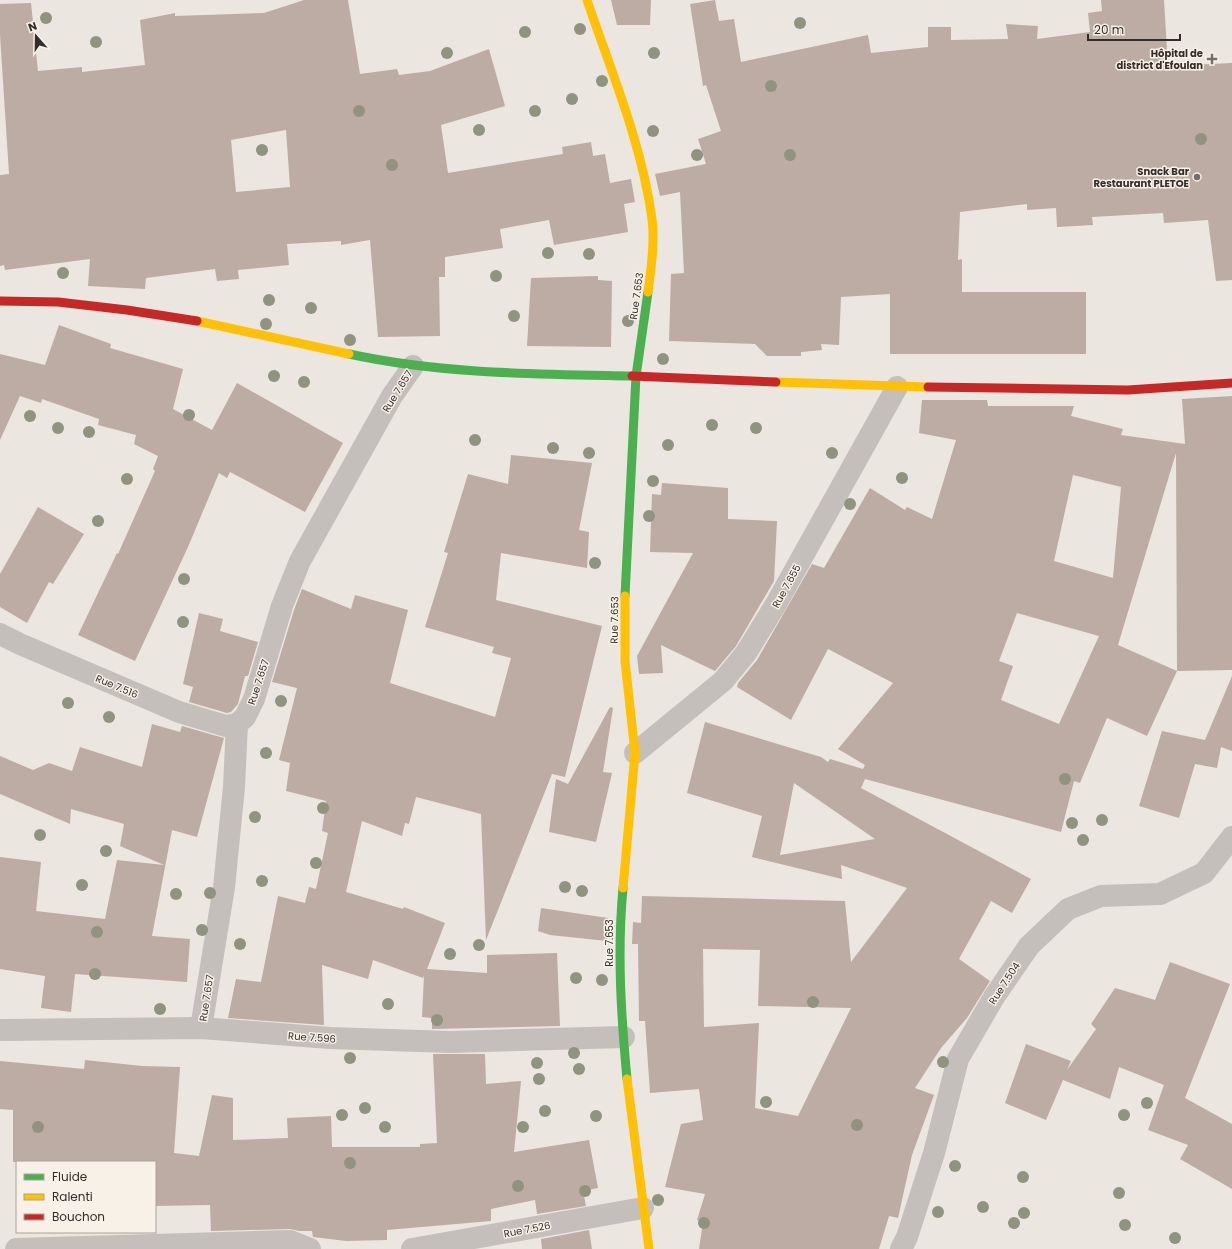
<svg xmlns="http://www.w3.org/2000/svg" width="1232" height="1249" font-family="Poppins,sans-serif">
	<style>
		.building { fill: #bdaca4; fill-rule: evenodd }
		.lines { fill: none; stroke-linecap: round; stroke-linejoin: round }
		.street { stroke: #c4bfba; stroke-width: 22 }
		.fast { stroke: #4caf50; stroke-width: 9 }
		.slow { stroke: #ffc107; stroke-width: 9 }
		.jam { stroke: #c62828; stroke-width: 9 }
		.tree { fill: #8f937f }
		.poi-dot { fill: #746d69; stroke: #f7f1e8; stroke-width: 1.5 }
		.labels { text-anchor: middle; stroke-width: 3; stroke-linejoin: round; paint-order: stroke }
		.poi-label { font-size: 10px; font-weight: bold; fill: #342c29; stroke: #f7f1e8; text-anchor: end }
		.street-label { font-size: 10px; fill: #342c29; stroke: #f7f1e8 }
	</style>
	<rect width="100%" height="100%" fill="#ebe6e0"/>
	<g class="building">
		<path d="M304,0H348L360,74L397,69L399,75L430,71L489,49L505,106L441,125L448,173L563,154L562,147L591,142L593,156L605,154L610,183L631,179L635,202L624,204L628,232L554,245L549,220L500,229L503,248L445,257V277H439L440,336L378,337L370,240L341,245V241L287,244L289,265L238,270L239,279L217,281L215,269L146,278L145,289L88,286L90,259L5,270L4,265L0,266V175L9,174L0,35V4L31,3L38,71L82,67V72L145,65L140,20L175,13V16L264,13ZM286,130L290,187L236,192L231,140Z"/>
		<path d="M611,0H651L650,25H617Z"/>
		<path d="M715,0L719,21L734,19L741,62L868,35L871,53L928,47V27H951V40L1008,39L1006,24L1038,26L1037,39L1090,32L1088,13L1102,11L1101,0H1164L1168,66L1232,63V280L1216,281L1208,220L1164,223L1163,213L1092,217L1093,225L1057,227L1056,208L1027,210V204L960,212L958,260L962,259V292H1086V354H890V294L841,297L839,345L821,344L822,350L801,352V356H767L755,344L669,341L671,274L684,273L680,192L660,196L655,174L706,164L698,139L721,131L706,85L703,86L690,4Z"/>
		<path d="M598,276V280L612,281L611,347L527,346L531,278Z"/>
		<path d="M59,325L111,344L110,348L183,369L173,409L212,430L237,383L343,443L305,512L230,472L227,478L219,473L188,547L135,661L78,635L117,553L118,554L155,471L153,469L158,456L134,444L136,435L98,425L99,419L42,399L41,403L20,396L0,440V354L45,365Z"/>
		<path d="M1232,396V670L1177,671L1147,736L1107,718L1080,783L1074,781L1061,832L865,779L861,788L1031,879L1012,913L991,901L959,959L990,981L967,1018L941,1048L915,1088L934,1095L912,1155L898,1218L889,1216L879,1249H699L703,1222L697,1220L705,1194L665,1187L681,1124L703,1120L699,1089L650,1093L645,1021H639L638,944H632L633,922L641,923L642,896L845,901L851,962L907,888L841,865L842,879L752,857L762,816L687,793L705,722L821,757L828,762L830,759L863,769L865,765L838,749L893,683L828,649L791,720L737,687L738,683L757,660L812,564L824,568L870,488L905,510L907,507L932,519L956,440L919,433L922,400H987L988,406H1074L1071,416L1123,429L1121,435L1185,444L1182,399ZM1176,453L1177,671L1118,645ZM1073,475L1121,487L1113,578L1054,561ZM1017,613L1099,636L1059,724L1001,700L1013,666L999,661ZM794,783L875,839L780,855ZM703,949L760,950L758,1006L851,1008L798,1116L755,1108L759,1023L704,1027Z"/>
		<path d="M511,455L592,463L579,530L589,532L587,568L501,553L496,600L602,626L565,777L552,774L486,940L481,814L416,797L409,824L405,823L402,836L362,821L346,892L403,909L404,907L445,923L427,969L487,973V955L557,953L560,1026L432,1029V1018L422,1017L424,976L423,978L373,960L368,979L322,965L324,1025L228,1018L236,979L261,982L278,896L305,903L309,887L316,889L328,833L322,831L326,801L286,791L290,763L279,760L297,688L272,682L294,610L302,589L351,609L355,595L408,610L390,683L495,717L511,658L492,653L494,647L425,627L448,553L444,552L468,474L508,484Z"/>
		<path d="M662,483L728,488V519L777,521L774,581L736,646L715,671L661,645L663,673L639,674L637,656L693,553L650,552L652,494L661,495Z"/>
		<path d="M38,507L84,534L53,584L49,582L27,623L0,607V574Z"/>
		<path d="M199,613L223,619L220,631L258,642L248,676H245L238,704L231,712L227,713L189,702L193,687L183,684Z"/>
		<path d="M1232,676V751L1221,747L1217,768L1195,764L1179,818L1139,806L1162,731L1205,740Z"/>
		<path d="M610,707L613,708L603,772L612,773L596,842L549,832L556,779L568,784Z"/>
		<path d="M152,724L180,732L182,726L224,738L197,837L172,830L152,936L190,939L187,982L75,974L71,1012L41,1008L45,976L0,969V857L41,862L36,911L105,919L117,860L164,865L120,846L124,824L71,809L70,824L0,794V756L33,770L49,763L72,771L80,747L142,767Z"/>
		<path d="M541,908L608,918L607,941L550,935L538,931Z"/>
		<path d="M1170,962L1230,984L1185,1098L1232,1124V1189L1180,1159L1188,1145L1148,1130L1164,1085L1119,1067L1110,1099L1063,1080L1046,1120L1005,1103L1026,1044L1071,1061L1067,1070L1096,1029L1091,1024L1115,988L1155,1000Z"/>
		<path d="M433,1054H485L486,1084L521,1081L514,1152L589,1140L598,1188L583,1191L586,1206L537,1214L535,1200L491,1209V1221L387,1230V1240L346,1241L313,1237L312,1231H299L290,1229L211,1231L210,1205L155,1206V1162H13V1110L0,1109V1061L84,1069L85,1060L142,1066L180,1067L174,1153L199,1156L212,1095L233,1098V1140L288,1138L287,1118L331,1116L332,1147H420V1144L437,1143Z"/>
		<path d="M589,1230L592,1249H542L541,1239Z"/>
	</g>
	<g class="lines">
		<g class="street">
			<path d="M0,634L20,644L179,712L226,726L237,724"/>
			<path d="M635,753L723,681L746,653L776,604L897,387"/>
			<path d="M201,1028L224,887L234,787L237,724L245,717L254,699L282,606L300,561L392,396L413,366"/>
			<path d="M0,1030L201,1028L330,1038L450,1042L624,1037"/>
			<path d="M16,1249L290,1241L310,1249"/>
			<path d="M412,1249L643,1208"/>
			<path d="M901,1249L907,1237L934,1153L958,1059L994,997L1029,946L1068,909L1101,896L1160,894L1204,873L1232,837"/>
		</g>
		<g class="fast">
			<path d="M349,354C441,374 537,374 632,376"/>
			<path d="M625,596L636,376L648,292"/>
			<path d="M623,888C617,953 621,1014 627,1079"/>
		</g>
		<g class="slow">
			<path d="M587,0C611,71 642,144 652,219C655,242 651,269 648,292"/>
			<path d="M197,321L349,354"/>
			<path d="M776,382L928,387"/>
			<path d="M623,888L635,753L625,661V596"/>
			<path d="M627,1079L649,1249"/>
		</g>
		<g class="jam">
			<path d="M0,301L58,302L127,310L197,321"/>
			<path d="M632,376L776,382"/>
			<path d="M928,387L1128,390L1232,383"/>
		</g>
	</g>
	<g class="tree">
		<circle cx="46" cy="18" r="6"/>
		<circle cx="800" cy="23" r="6"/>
		<circle cx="580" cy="29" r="6"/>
		<circle cx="525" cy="32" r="6"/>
		<circle cx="96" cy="42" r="6"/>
		<circle cx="447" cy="53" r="6"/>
		<circle cx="654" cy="53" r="6"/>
		<circle cx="602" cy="81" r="6"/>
		<circle cx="771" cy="86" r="6"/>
		<circle cx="572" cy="99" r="6"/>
		<circle cx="359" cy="111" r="6"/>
		<circle cx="535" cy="111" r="6"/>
		<circle cx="479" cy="130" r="6"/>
		<circle cx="653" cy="131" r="6"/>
		<circle cx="1201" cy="139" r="6"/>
		<circle cx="262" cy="150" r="6"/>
		<circle cx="697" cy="155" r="6"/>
		<circle cx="790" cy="155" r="6"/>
		<circle cx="392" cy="165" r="6"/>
		<circle cx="548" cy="253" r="6"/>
		<circle cx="589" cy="254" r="6"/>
		<circle cx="63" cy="273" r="6"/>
		<circle cx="496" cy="276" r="6"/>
		<circle cx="269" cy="300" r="6"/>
		<circle cx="311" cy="308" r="6"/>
		<circle cx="514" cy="316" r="6"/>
		<circle cx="628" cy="321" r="6"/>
		<circle cx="266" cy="324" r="6"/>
		<circle cx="350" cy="340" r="6"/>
		<circle cx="663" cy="359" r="6"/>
		<circle cx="274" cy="376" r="6"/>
		<circle cx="304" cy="382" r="6"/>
		<circle cx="189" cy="415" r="6"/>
		<circle cx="30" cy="416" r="6"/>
		<circle cx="712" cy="425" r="6"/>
		<circle cx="58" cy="428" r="6"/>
		<circle cx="756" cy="428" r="6"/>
		<circle cx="89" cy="432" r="6"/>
		<circle cx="475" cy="440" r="6"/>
		<circle cx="668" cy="445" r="6"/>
		<circle cx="553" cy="448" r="6"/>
		<circle cx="589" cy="453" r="6"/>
		<circle cx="832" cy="453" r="6"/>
		<circle cx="902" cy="478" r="6"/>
		<circle cx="127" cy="479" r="6"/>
		<circle cx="653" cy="481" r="6"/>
		<circle cx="850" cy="504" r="6"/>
		<circle cx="649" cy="516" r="6"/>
		<circle cx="98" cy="521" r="6"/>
		<circle cx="595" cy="563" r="6"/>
		<circle cx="184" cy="579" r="6"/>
		<circle cx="183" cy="622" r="6"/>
		<circle cx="281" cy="701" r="6"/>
		<circle cx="68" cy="703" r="6"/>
		<circle cx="109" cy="717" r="6"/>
		<circle cx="266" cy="753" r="6"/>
		<circle cx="1065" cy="779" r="6"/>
		<circle cx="323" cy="808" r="6"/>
		<circle cx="255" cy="817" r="6"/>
		<circle cx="1102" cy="820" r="6"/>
		<circle cx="1072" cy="823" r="6"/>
		<circle cx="40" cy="835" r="6"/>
		<circle cx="1083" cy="840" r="6"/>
		<circle cx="106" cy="851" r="6"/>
		<circle cx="316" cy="863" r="6"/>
		<circle cx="262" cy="881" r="6"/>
		<circle cx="82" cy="885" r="6"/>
		<circle cx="565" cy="887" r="6"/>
		<circle cx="582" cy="891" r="6"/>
		<circle cx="210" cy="893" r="6"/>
		<circle cx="176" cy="894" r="6"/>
		<circle cx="202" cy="930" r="6"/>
		<circle cx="97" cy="932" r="6"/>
		<circle cx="240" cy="944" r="6"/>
		<circle cx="479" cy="945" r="6"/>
		<circle cx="450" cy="954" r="6"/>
		<circle cx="95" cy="974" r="6"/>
		<circle cx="576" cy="978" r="6"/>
		<circle cx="602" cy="980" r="6"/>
		<circle cx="813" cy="1002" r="6"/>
		<circle cx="388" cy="1004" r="6"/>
		<circle cx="160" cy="1009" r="6"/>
		<circle cx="437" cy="1020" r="6"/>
		<circle cx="574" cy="1053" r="6"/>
		<circle cx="350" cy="1058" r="6"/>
		<circle cx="943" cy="1062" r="6"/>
		<circle cx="537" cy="1063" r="6"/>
		<circle cx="579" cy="1069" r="6"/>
		<circle cx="539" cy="1079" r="6"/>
		<circle cx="766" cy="1102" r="6"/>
		<circle cx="1147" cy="1103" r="6"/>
		<circle cx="365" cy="1108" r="6"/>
		<circle cx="545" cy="1111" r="6"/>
		<circle cx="342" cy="1115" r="6"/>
		<circle cx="1124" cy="1115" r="6"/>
		<circle cx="596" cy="1116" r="6"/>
		<circle cx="857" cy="1125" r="6"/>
		<circle cx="38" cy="1127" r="6"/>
		<circle cx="385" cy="1127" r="6"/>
		<circle cx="523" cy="1127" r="6"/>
		<circle cx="350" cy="1163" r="6"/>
		<circle cx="955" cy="1166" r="6"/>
		<circle cx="1023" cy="1177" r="6"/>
		<circle cx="518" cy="1186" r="6"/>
		<circle cx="585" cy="1191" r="6"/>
		<circle cx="1119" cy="1193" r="6"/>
		<circle cx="658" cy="1200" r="6"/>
		<circle cx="983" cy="1207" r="6"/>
		<circle cx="938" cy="1212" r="6"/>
		<circle cx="1024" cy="1213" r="6"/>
		<circle cx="704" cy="1223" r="6"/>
		<circle cx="1014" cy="1223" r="6"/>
		<circle cx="1125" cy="1225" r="6"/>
		<circle cx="1175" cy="1238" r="6"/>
	</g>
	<g class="poi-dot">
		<path d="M1210 53h4v4h4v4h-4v4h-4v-4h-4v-4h4z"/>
		<circle cx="1197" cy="177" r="4"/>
	</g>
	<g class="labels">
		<g class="poi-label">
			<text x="1203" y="57">Hôpital de<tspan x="1203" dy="12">district d'Efoulan</tspan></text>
			<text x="1189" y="175">Snack Bar<tspan x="1189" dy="12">Restaurant PLETOE</tspan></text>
		</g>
		<g class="street-label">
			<text transform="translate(636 296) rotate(-82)" y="4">Rue 7.653</text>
			<text transform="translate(397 391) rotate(-58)" y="4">Rue 7.657</text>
			<text transform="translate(786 586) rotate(-61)" y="4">Rue 7.655</text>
			<text transform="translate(614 620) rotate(-89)" y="4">Rue 7.653</text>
			<text transform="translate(258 682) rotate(-72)" y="4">Rue 7.657</text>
			<text transform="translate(117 686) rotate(23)" y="4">Rue 7.516</text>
			<text transform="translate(609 943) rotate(-90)" y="4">Rue 7.653</text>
			<text transform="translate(1004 983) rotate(-57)" y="4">Rue 7.504</text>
			<text transform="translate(206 998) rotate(-81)" y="4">Rue 7.657</text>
			<text transform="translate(312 1037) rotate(4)" y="4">Rue 7.596</text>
			<text transform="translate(527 1229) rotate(-11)" y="4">Rue 7.526</text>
		</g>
	</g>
	<rect x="16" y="1161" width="140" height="72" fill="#f7f1e8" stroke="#a9a29c"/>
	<rect x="24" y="1174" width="20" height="6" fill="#4caf50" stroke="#a9a29c"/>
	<text x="52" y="1181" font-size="12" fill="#342c29">Fluide</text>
	<rect x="24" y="1194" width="20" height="6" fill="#ffc107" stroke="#a9a29c"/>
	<text x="52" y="1201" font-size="12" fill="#342c29">Ralenti</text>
	<rect x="24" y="1214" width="20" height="6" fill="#c62828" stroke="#a9a29c"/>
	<text x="52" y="1221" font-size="12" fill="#342c29">Bouchon</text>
	<g transform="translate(36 36) rotate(340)" stroke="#f7f1e8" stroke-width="3" paint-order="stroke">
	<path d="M0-3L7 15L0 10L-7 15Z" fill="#342c29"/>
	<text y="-6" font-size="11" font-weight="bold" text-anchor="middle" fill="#342c29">N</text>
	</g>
	<path d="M1088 34v6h92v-6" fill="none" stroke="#342c29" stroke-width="2"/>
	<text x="1094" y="34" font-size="12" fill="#342c29" stroke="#f7f1e8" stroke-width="3" paint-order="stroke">20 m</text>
</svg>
